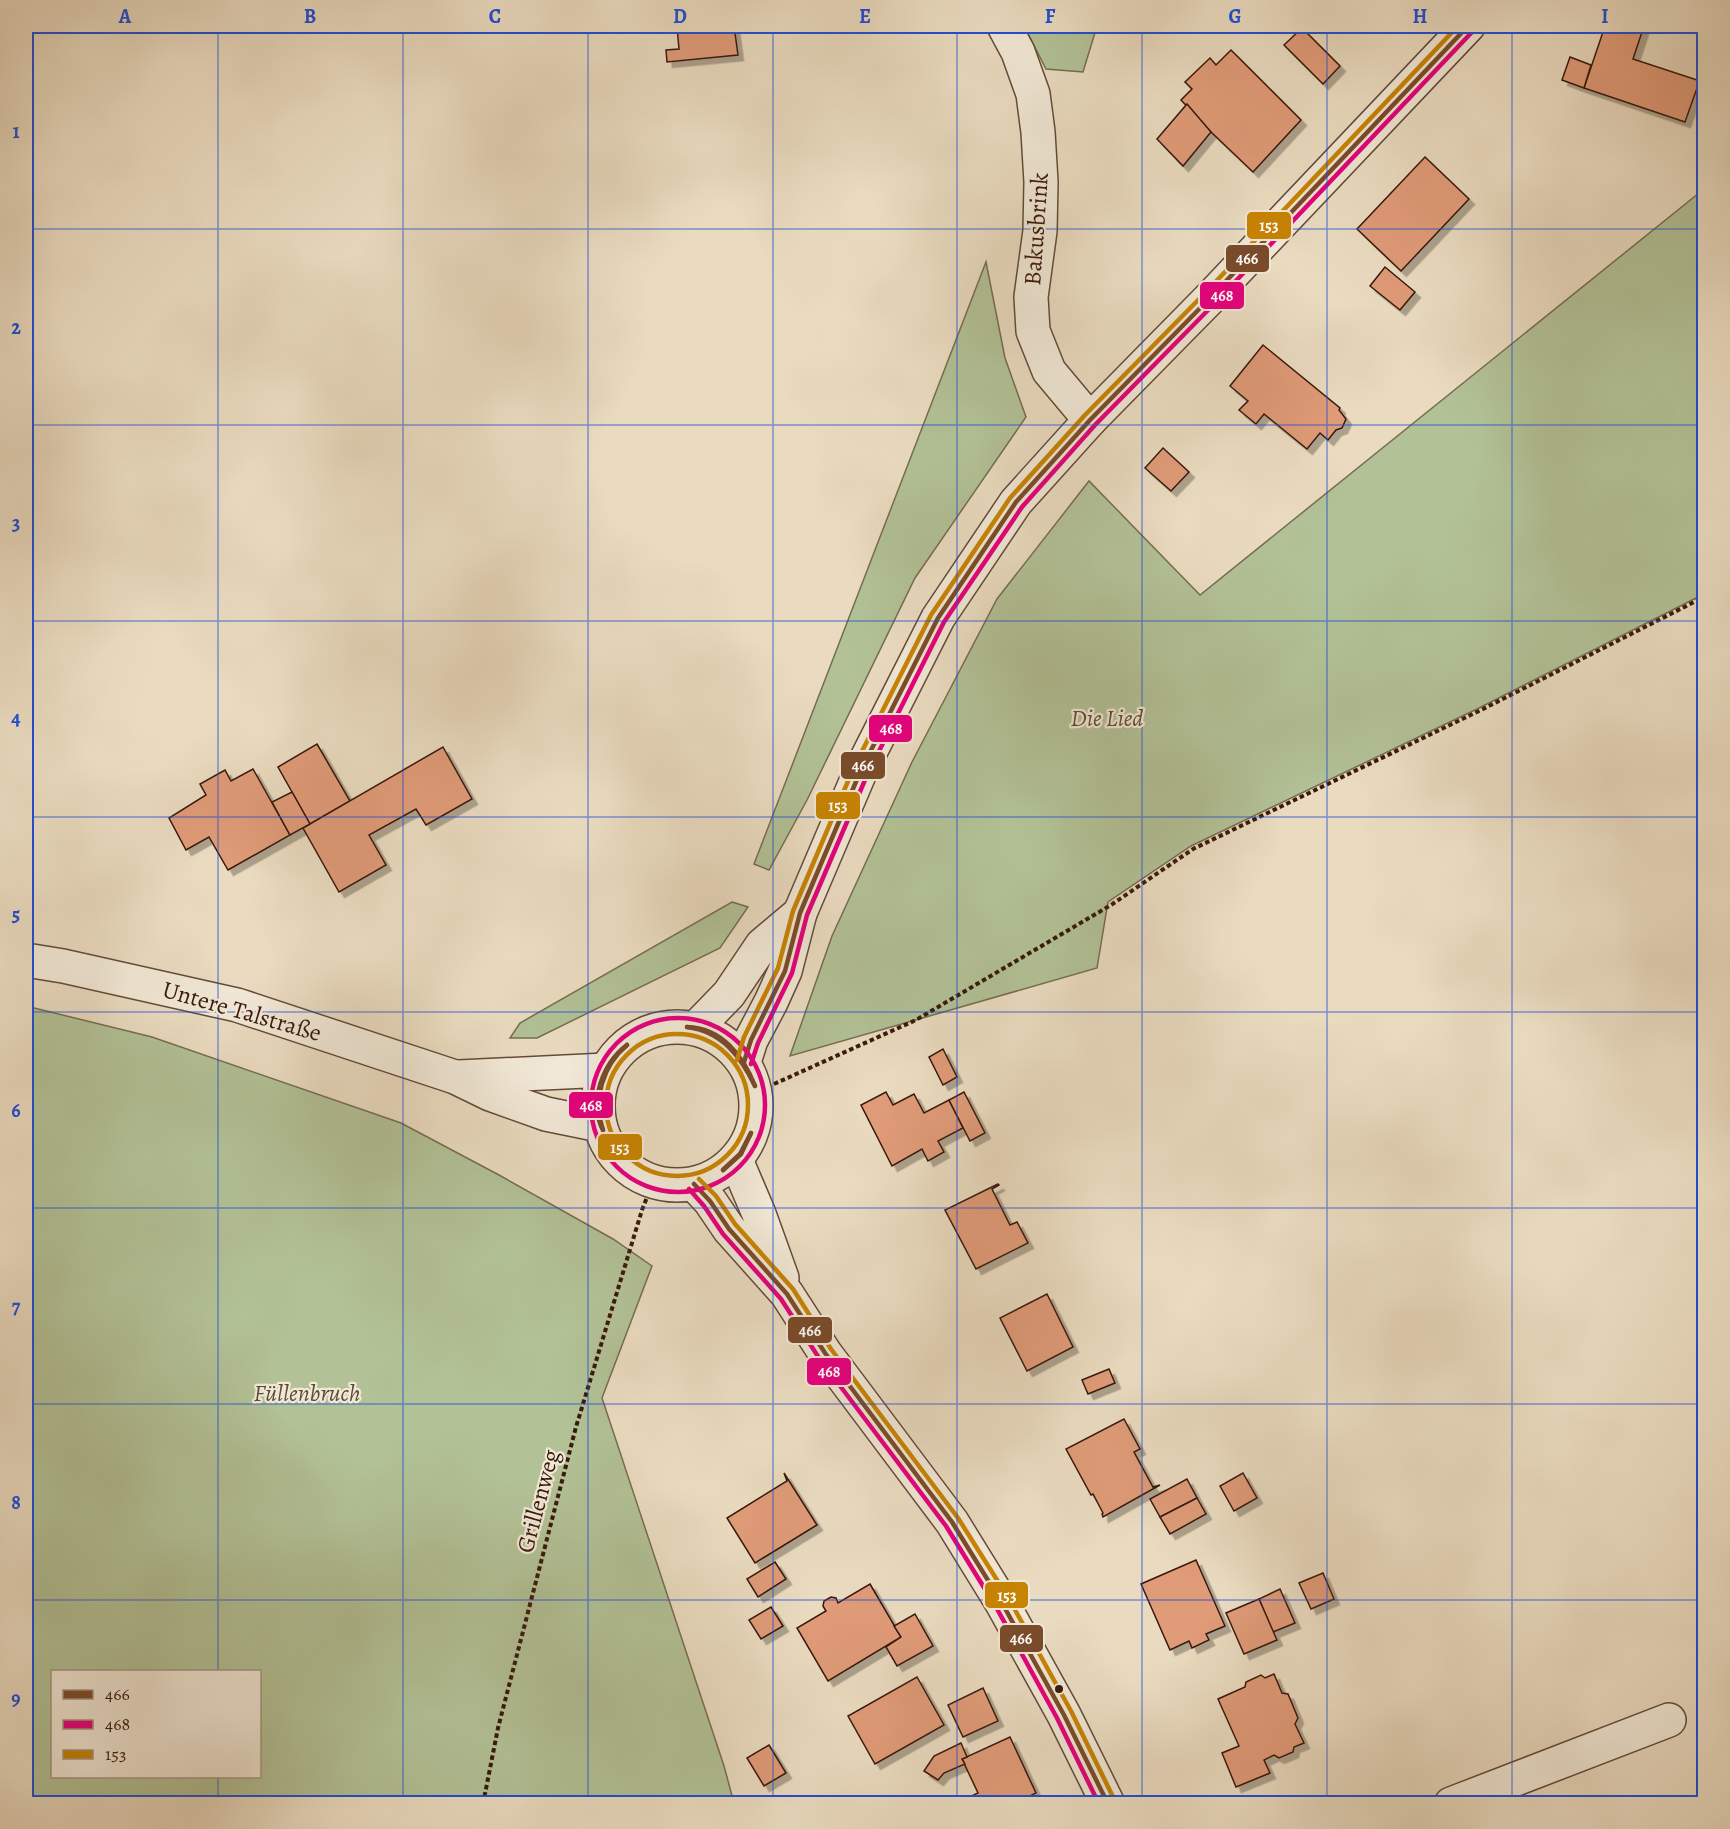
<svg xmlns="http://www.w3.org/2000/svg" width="1730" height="1829" font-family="Alegreya,serif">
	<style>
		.green { fill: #b2c196; stroke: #756d51; stroke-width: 1.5; fill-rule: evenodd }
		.building { fill: #e09b78; stroke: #38190c; stroke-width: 1.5; filter: url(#shadow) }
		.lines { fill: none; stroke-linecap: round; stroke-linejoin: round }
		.minor-casing { stroke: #644a39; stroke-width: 36 }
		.path { stroke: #38190c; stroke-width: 4; stroke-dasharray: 4.5 3; stroke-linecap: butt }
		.minor { stroke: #f1e8d6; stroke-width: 33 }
		.bus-1-casing { stroke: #f1e8d6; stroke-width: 9 }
		.bus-2-casing { stroke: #f1e8d6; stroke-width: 9 }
		.bus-3-casing { stroke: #f1e8d6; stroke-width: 9 }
		.bus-1 { stroke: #7a4b2a; stroke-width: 4.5 }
		.bus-2 { stroke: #e5007d; stroke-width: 4.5 }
		.bus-3 { stroke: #c78303; stroke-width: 4.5 }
		.grid { fill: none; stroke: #1d4ed8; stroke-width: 1.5; stroke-opacity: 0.55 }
		.bus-dot { fill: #38190c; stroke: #f1e8d6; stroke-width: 2 }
		.labels { text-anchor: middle; stroke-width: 4.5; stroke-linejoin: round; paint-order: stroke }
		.street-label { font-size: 24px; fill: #38190c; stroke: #f1e8d6 }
		.park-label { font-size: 24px; font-style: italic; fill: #5d4b35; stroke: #f1e8d6 }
		.line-badge { stroke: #f1e8d6; stroke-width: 2 }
		.badge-label { font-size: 16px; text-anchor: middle; font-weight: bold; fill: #fff }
		.neatline { fill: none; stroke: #1d4ed8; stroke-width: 2 }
		.grid-label { font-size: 20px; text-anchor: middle; font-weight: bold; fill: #1d4ed8 }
	</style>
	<defs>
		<filter id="shadow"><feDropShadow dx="5.5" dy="5.5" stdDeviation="0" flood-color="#0004"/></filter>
	</defs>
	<rect width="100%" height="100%" fill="#eadbc0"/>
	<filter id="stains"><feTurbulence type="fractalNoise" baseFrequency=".00333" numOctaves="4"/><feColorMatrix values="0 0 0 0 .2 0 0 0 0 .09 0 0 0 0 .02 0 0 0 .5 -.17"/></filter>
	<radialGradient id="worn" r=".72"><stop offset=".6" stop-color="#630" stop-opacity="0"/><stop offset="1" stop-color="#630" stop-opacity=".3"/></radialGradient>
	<g class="green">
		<path d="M1024,26H1097L1083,72L1046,69Z"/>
		<path d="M1704,189V594L1479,708L1191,846L1108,902L1097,968L790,1056L832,936L912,762L997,599L1089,481L1200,595Z"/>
		<path d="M986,262L1005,358L1026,417L915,578L807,800L769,870L754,864Z"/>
		<path d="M732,902L748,907L720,948L537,1038H510L520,1023Z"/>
		<path d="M26,1006L152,1037L401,1123L499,1175L613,1239L652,1266L602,1398L724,1766L734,1803H26ZM52,1672H260V1776H52Z"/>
	</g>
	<g class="building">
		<path d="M694,26H734L738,55L667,62L666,50L679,49L677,27Z"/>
		<path d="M1605,26H1644L1633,59L1697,80L1699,73L1702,74L1685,122L1584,88Z"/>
		<path d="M1302,28L1340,66L1323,84L1284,45Z"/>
		<path d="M1231,50L1301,120L1253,172L1211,132L1181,100L1192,89L1185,82L1210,58L1216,65Z"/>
		<path d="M1570,57L1591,65L1584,88L1562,80Z"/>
		<path d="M1187,104L1211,132L1183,166L1157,139Z"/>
		<path d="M1425,157L1469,199L1401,271L1357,229Z"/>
		<path d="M1385,267L1415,292L1400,310L1370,286Z"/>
		<path d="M1263,345L1340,408L1339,410L1346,419L1342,428L1336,430L1328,440L1320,433L1307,449L1264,414L1256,424L1239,410L1248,401L1230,386Z"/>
		<path d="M1163,448L1189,472L1171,491L1145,468Z"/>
		<path d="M317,744L350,801L310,824L278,767Z"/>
		<path d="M443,747L472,799L426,825L416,809L369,835L386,865L339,892L303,828Z"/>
		<path d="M253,769L290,835L228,870L209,837L186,850L169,818L206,795L200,784L225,770L231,781Z"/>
		<path d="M292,792L310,824L290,835L272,802Z"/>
		<path d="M943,1049L957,1077L943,1085L929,1057Z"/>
		<path d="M886,1092L893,1105L914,1094L924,1113L949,1100L963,1128L938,1141L944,1152L928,1161L922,1149L892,1166L861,1105Z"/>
		<path d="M964,1092L985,1133L970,1141L949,1100Z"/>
		<path d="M998,1184L999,1185L992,1189L1010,1225L1017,1222L1028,1243L976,1269L945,1210Z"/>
		<path d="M1047,1294L1073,1347L1027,1371L1000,1318Z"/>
		<path d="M1109,1369L1115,1383L1088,1394L1082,1380Z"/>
		<path d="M1124,1419L1140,1449L1134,1452L1153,1487L1160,1485L1103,1517L1102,1514L1103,1513L1093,1494L1091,1495L1066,1449Z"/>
		<path d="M784,1473L817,1525L755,1563L727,1518L787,1481Z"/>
		<path d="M1243,1473L1257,1498L1234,1511L1220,1486Z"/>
		<path d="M1187,1479L1197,1498L1160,1517L1150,1499Z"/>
		<path d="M1197,1498L1206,1514L1170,1534L1160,1517Z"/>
		<path d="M1196,1560L1225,1626L1206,1634L1209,1640L1192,1648L1189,1641L1170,1650L1141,1584Z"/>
		<path d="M775,1562L786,1579L758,1597L747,1579Z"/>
		<path d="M1323,1573L1334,1599L1311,1609L1299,1583Z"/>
		<path d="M870,1584L901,1637L828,1681L797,1628L826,1611L823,1606L824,1601L831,1597L836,1598L838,1603Z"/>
		<path d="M1280,1589L1295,1623L1273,1632L1259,1599Z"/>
		<path d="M1259,1599L1277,1640L1244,1654L1226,1613Z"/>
		<path d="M771,1607L783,1626L761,1639L749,1620Z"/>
		<path d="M915,1614L933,1646L897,1666L886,1647L901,1637L894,1626Z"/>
		<path d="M1274,1674L1282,1693L1288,1694L1298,1718L1295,1724L1304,1743L1294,1747L1293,1752L1279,1758L1274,1755L1264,1760L1270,1773L1236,1787L1222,1753L1239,1746L1218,1699L1245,1687L1246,1682L1261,1675L1265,1678Z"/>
		<path d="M917,1677L944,1725L875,1764L848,1716Z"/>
		<path d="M983,1688L998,1721L963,1737L948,1705Z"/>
		<path d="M1010,1737L1036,1793L1014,1804H955L978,1793L962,1759Z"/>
		<path d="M961,1743L967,1757L962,1759L965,1764L944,1773L938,1780L924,1771L934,1756Z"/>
		<path d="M769,1745L786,1773L764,1786L747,1758Z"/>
	</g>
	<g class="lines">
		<g class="minor-casing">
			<g id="minor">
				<path d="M1004,26L1018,52L1033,94L1038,132L1041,182L1040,231L1031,297L1033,331L1049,371L1090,420"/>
				<path d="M26,960L63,966L237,1005L455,1077L490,1094L546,1114L600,1125"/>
				<circle cx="677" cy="1106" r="79"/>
				<path d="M696,1028L729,994L762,945L800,913"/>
				<path d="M744,1062L751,1040L771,1002L785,971L800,913L861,770L938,618L1016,502L1090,420L1210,298L1468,26"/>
				<path d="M459,1077L606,1070"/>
				<path d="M736,1160L759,1214L782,1278"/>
				<path d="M694,1184L710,1201L729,1229L787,1294L825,1353L952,1522L1002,1603L1064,1715L1108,1804"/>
				<path d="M1451,1804L1669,1720"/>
			</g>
		</g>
		<g class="path">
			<path d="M774,1084L916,1020L1111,905L1193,849L1481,710L1704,597"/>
			<path d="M483,1804L498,1728L576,1427L642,1210L653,1182"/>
		</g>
		<use href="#minor" class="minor"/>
		<g class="bus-1-casing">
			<g id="bus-1">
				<path d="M687,1027C722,1028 743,1056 755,1086"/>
				<path d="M687,1027C722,1031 741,1057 755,1086"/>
				<path d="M744,1062L751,1040L785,971L800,913L861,770L938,618L1016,502L1090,420L1210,298L1468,26"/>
				<path d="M603,1130C588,1102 603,1063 627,1045"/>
				<path d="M603,1130C592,1100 603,1065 627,1045"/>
				<path d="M723,1170L740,1154L751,1133"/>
				<path d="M723,1170L741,1154L751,1133"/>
				<path d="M694,1184L710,1201L729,1229L787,1294L825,1353L952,1522L1002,1603L1064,1715L1108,1804"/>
			</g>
		</g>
		<g class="bus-2-casing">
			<g id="bus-2">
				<circle cx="678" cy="1105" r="87"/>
				<path d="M751,1064L758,1043L792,973L807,915L868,773L944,622L1022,507L1095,425L1215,303L1473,31"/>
				<path d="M689,1189L704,1206L723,1234L781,1299L819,1358L946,1526L996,1607L1057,1718L1099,1804"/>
			</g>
		</g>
		<g class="bus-3-casing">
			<g id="bus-3">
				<circle cx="677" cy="1105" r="71"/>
				<path d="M737,1060L744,1037L778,968L793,911L854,767L931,615L1010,498L1085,415L1205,293L1458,26"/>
				<path d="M699,1179L716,1196L735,1224L793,1289L831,1349L958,1518L1009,1599L1071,1711L1115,1801"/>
			</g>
		</g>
		<use href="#bus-1" class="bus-1"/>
		<use href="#bus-2" class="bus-2"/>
		<use href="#bus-3" class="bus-3"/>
	</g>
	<path class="grid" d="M218,26V1672M403,26V1804M588,26V1804M773,26V1804M957,26V1804M1142,26V1804M1327,26V1804M1512,26V1804M26,229H1704M26,425H1704M26,621H1704M26,817H1704M26,1012H1704M26,1208H1704M26,1404H1704M26,1600H1704M218,1776V1804"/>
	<circle class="bus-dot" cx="1059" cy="1689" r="5"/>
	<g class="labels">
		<g class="street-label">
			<text transform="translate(1036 229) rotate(-86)" y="8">Bakusbrink</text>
			<text transform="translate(242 1011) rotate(16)" y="8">Untere Talstraße</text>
			<text transform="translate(538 1501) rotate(-75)" y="8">Grillenweg</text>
		</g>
		<g class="park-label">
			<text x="1107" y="726">Die Lied</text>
			<text x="307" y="1401">Füllenbruch</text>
		</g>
	</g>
	<g class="line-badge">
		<rect x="1246" y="211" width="46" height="29" rx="6" fill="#c78303"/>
		<rect x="1225" y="244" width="45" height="29" rx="6" fill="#7a4b2a"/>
		<rect x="1199" y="281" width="46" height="29" rx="6" fill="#e5007d"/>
		<rect x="868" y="714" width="45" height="29" rx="6" fill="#e5007d"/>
		<rect x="840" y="751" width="46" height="29" rx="6" fill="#7a4b2a"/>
		<rect x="815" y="791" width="46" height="29" rx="6" fill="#c78303"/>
		<rect x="568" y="1091" width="46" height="28" rx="6" fill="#e5007d"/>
		<rect x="597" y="1133" width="46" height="28" rx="6" fill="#c78303"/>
		<rect x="787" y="1316" width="46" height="28" rx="6" fill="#7a4b2a"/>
		<rect x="806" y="1357" width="46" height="29" rx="6" fill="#e5007d"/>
		<rect x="984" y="1581" width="45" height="28" rx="6" fill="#c78303"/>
		<rect x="999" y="1624" width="45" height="29" rx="6" fill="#7a4b2a"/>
	</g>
	<g class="badge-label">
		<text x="1269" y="231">153</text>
		<text x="1247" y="264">466</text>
		<text x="1222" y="301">468</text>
		<text x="891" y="734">468</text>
		<text x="863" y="771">466</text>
		<text x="838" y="811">153</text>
		<text x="591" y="1111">468</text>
		<text x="620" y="1153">153</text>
		<text x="810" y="1336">466</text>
		<text x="829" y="1377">468</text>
		<text x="1007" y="1601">153</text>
		<text x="1021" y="1644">466</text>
	</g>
	<rect width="1730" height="1829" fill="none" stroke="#eadbc0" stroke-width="66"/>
	<rect x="51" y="1670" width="210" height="108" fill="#f1e8d6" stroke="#a79585" stroke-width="1.5"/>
	<rect x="63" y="1690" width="30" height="9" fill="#7a4b2a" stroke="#a79585" stroke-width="1.5"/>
	<text x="105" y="1700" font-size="18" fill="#38190c">466</text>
	<rect x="63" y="1720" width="30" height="9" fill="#e5007d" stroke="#a79585" stroke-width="1.5"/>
	<text x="105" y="1730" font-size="18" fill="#38190c">468</text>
	<rect x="63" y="1750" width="30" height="9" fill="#c78303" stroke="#a79585" stroke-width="1.5"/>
	<text x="105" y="1760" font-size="18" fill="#38190c">153</text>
	<rect x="33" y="33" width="1664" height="1763" class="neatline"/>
	<g class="grid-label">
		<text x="125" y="23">A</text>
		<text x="310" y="23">B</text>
		<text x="495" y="23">C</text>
		<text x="680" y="23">D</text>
		<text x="865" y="23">E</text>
		<text x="1050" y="23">F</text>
		<text x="1235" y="23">G</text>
		<text x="1420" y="23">H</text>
		<text x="1605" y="23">I</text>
		<text x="16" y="138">1</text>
		<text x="16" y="334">2</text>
		<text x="16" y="530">3</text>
		<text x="16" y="725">4</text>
		<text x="16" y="921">5</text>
		<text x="16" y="1117">6</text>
		<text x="16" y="1313">7</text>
		<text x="16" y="1509">8</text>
		<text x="16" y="1705">9</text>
	</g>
	<rect width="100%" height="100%" filter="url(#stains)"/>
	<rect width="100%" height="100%" fill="url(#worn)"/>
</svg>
